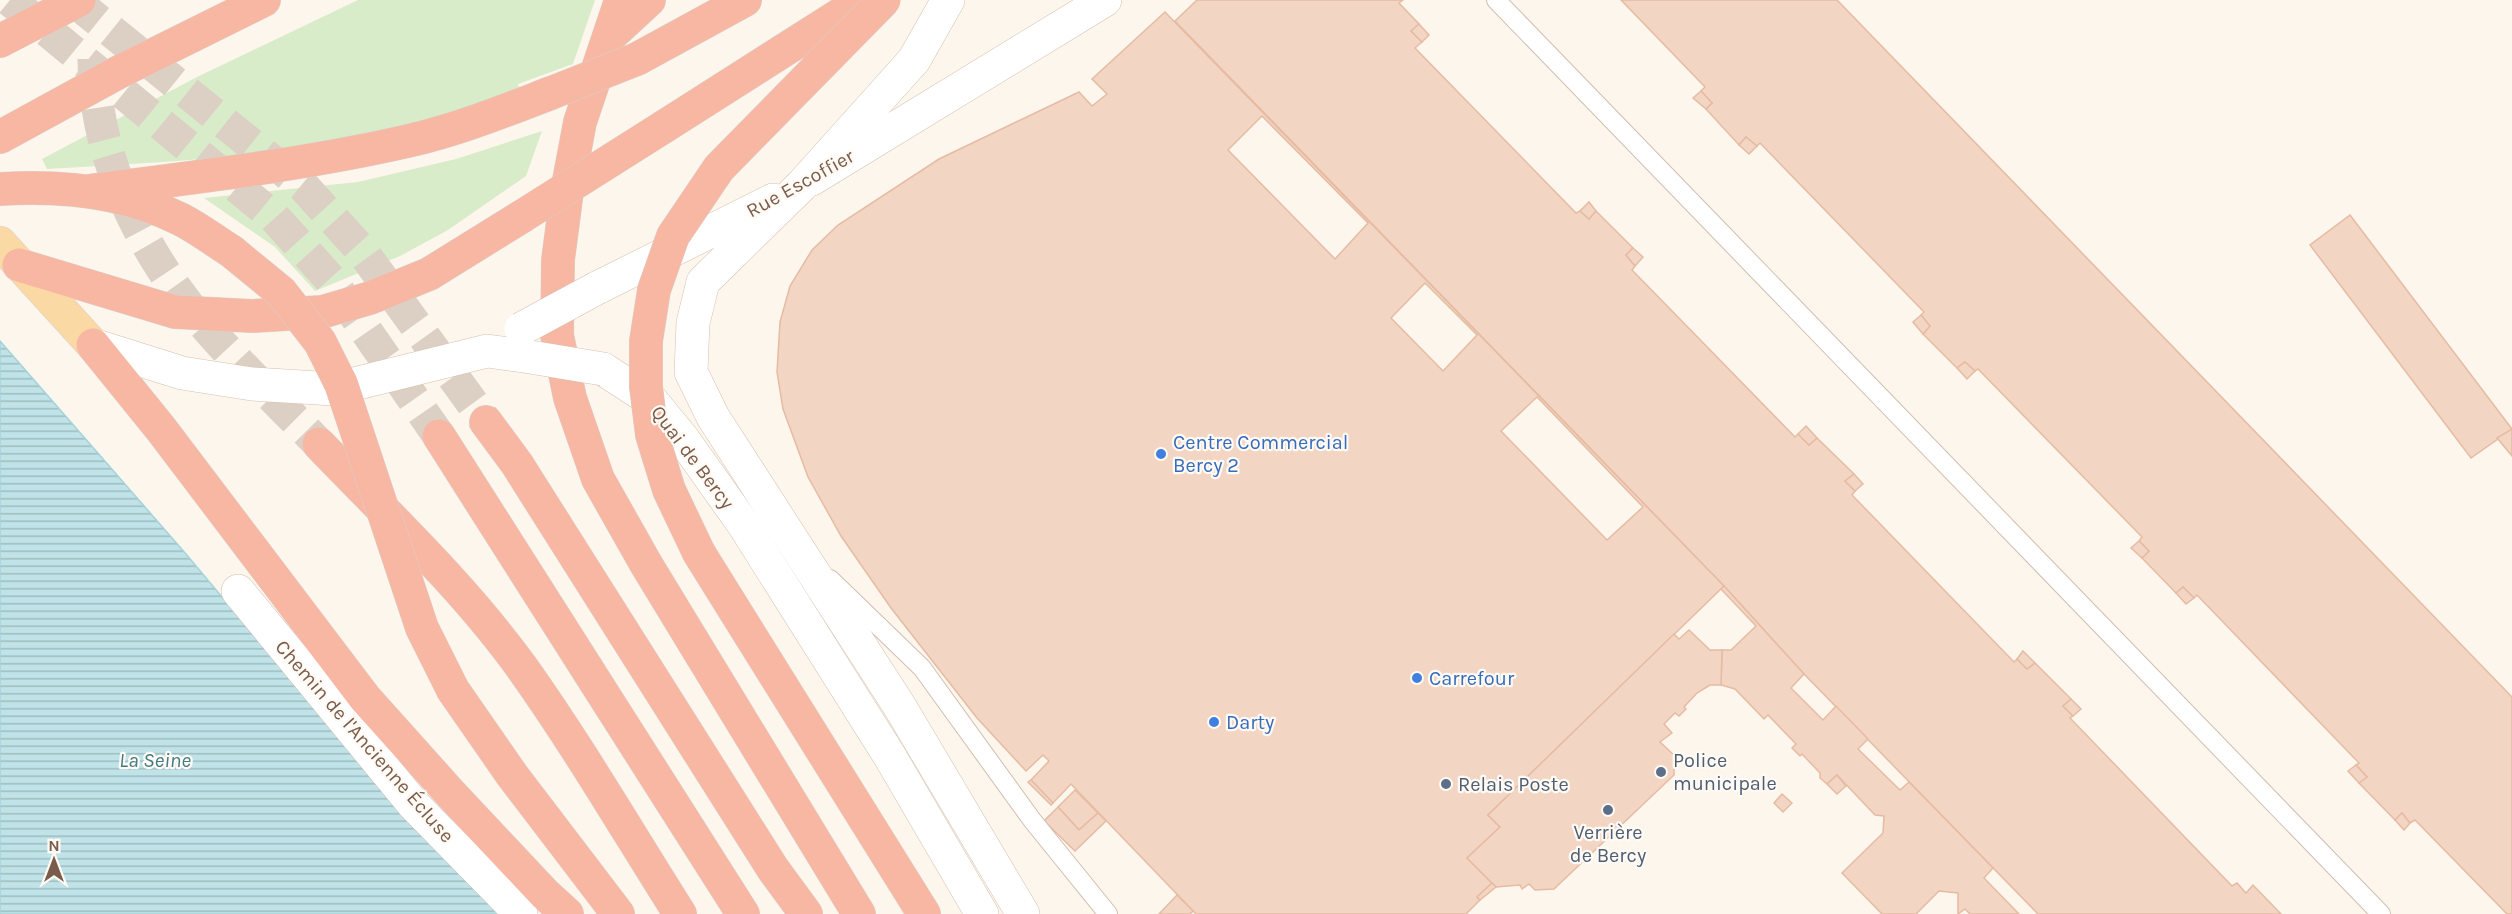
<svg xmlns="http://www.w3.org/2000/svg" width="2512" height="914" font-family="Karla,sans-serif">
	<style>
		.green { fill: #d8ecc9 }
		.water { fill: url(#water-rules); stroke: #a5d3da; stroke-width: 1.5 }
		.building { fill: #f3d5c3; stroke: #e6bba3; stroke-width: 1.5; fill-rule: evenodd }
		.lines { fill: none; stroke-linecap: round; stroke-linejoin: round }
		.highway-tunnel { stroke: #dcd0c4; stroke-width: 33; stroke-dasharray: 33 16; stroke-linecap: butt }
		.lane-casing { stroke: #d1beb0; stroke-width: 20 }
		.street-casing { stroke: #d1beb0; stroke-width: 34 }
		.secondary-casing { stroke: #d6c0b0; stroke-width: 34 }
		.primary-casing { stroke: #dad1cd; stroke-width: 34 }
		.highway-casing { stroke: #dad1cd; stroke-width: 34 }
		.lane { stroke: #fff; stroke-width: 18 }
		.street { stroke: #fff; stroke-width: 33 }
		.secondary { stroke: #fff; stroke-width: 33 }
		.primary { stroke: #fbd9a5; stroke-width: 33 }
		.highway { stroke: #f7b7a3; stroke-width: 33 }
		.secondary-bridge-casing { stroke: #d6c0b0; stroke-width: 34; stroke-linecap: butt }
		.highway-bridge-casing { stroke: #dad1cd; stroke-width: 34; stroke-linecap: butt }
		.secondary-bridge { stroke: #fff; stroke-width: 33 }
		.highway-bridge { stroke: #f7b7a3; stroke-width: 33 }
		.shop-dot { fill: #3f7fe0; stroke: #fffaf3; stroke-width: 2 }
		.service-dot { fill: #5c6f8a; stroke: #fffaf3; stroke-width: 2 }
		.labels { text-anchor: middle; stroke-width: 4.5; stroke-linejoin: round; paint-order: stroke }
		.street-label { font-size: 20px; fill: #7a5c4d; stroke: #fffaf3 }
		.shop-label { font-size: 20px; fill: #366cbe; stroke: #fffaf3; text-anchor: start }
		.service-label { font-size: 20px; fill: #4e5e75; stroke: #fffaf3; text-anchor: start }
		.water-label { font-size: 21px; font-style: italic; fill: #437c86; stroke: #fffaf3 }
	</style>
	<defs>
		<pattern id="water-rules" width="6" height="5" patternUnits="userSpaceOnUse" patternTransform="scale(1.5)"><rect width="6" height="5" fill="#bfe3e8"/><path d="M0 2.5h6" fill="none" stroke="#a0bbbe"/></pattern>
	</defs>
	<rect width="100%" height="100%" fill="#fdf6ec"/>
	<g class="green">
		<path d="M358,0H595L573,64L518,84L520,91C456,112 391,130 325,143C234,160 139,163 47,169L42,159L197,77Z"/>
		<path d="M542,131L526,176L448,230L400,256L315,291L275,247L204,198L358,182L456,159Z"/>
	</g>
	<path class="water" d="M0,341L186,554L278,664L503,914H0Z"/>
	<g class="building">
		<path d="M1197,0H1403L1399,3L1419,24L1411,31L1422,42L1415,48L1576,213L1580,211L1589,219L1596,211L1633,248L1626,255L1635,266L1632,270L1795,437L1798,434L1809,445L1817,438L1854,474L1845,481L1855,491L1852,495L2014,662L2017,659L2027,669L2035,663L2071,699L2063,706L2073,716L2070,718L2232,886L2237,883L2246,893L2253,885L2281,914H2038L1804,674L1724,586L1175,21Z"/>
		<path d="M1621,0H1837L2512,697V914H2507L2415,820L2410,823L2402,813L2395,820L2359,783L2367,777L2356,765L2359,763L2197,595L2194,598L2183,587L2176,593L2142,558L2149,551L2139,541L2142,537L1978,369L1975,371L1965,362L1957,368L1923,334L1930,326L1921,315L1924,312L1760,143L1757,146L1746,137L1739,145L1706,109L1712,103L1701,91L1705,87Z"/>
		<path d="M1165,12L1724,586L1488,815L1500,827L1467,858L1492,883L1477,897L1480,900L1466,914H1196L1071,784L1053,803L1031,780L1049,761L1043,755L1026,771L977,718L891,608L841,536L808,477L783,409L777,372L780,322L790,286L812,250L838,225L939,159L1079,92L1092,106L1107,94L1092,79ZM1262,116L1368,223L1335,259L1228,150ZM1425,283L1477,335L1443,371L1391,318ZM1537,397L1643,507L1607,540L1501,431Z"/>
		<path d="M1419,24L1429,35L1422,42L1411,31Z"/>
		<path d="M1701,91L1712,103L1706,109L1693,98Z"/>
		<path d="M1746,137L1757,146L1749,154L1739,145Z"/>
		<path d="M1589,202L1596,211L1589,219L1580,211Z"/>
		<path d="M2350,215L2512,429L2471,458L2310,245Z"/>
		<path d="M1633,248L1643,257L1635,266L1626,255Z"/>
		<path d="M1921,315L1930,326L1923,334L1913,322Z"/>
		<path d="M1965,362L1975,371L1967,379L1957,368Z"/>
		<path d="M1806,426L1817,438L1809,445L1798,434Z"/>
		<path d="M2512,429V456L2497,438Z"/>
		<path d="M1854,474L1863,484L1855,491L1845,481Z"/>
		<path d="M2139,541L2149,551L2142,558L2131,548Z"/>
		<path d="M1724,586L1804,674L1791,688L1823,720L1836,706L1868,739L1858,749L1900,790L1909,782L1993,868L1984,878L2019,914H1970L1965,909L1958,914V893L1939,891L1916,914H1882L1842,873L1883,833L1884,816L1875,815L1837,775L1827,784L1820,778V773L1802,754L1800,756L1792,748L1796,744L1768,715L1764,719L1735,689L1721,685L1722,650H1731L1756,626L1721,589Z"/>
		<path d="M2183,587L2194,598L2186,604L2176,593Z"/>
		<path d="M1689,630L1710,650H1722L1721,685H1710L1697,693L1684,707L1686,709L1679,716L1675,713L1664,724L1672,733L1660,742L1674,755V775L1554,889L1535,890L1529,884L1522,889L1520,885L1496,887L1467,858L1500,827L1488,815L1674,634L1679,639Z"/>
		<path d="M2023,651L2035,663L2027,669L2017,659Z"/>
		<path d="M2071,699L2081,709L2073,716L2063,706Z"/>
		<path d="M2356,765L2367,777L2359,783L2348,771Z"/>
		<path d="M1837,775L1846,786L1837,794L1827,784Z"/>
		<path d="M1031,780L1053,803L1051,805L1028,782Z"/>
		<path d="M1075,790L1098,813L1079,830L1058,807Z"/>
		<path d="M1782,794L1792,803L1783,812L1774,803Z"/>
		<path d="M1058,807L1079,830L1098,813L1106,821L1075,851L1044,821Z"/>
		<path d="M2402,813L2410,823L2404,830L2395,820Z"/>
		<path d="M1492,883L1496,887L1480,900L1477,897Z"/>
		<path d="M1177,895L1193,911L1190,914H1159Z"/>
	</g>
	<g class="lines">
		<g class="highway-tunnel">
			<path d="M10,0L274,217L330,279L439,436"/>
			<path d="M73,0L304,187L362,251L486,422"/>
			<path d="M94,59C94,158 143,255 208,329C243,369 282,406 319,444"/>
		</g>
		<g class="lane-casing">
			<g id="lane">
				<path d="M1496,0L2381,914"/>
				<path d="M830,579L922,668L1032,820L1108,914"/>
			</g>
		</g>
		<g class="street-casing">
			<g id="street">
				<path d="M812,179L1105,0"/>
				<path d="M238,591L414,805L521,914"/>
			</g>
		</g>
		<g class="secondary-casing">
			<g id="secondary">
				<path d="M948,0L914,60L801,186L703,282L693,323L691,372L713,417L900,707L1023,914"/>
				<path d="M597,288L773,200"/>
				<path d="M93,345L182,373L252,384L334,389L487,351L524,356"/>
				<path d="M603,369L651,400L683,439L744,525L889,755L982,914"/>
			</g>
		</g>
		<g class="primary-casing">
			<path id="primary" d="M0,243L93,345"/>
		</g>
		<g class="highway-casing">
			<g id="highway">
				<path d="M621,0L580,122L567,191L558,260L557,335L570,398L598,479L646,564L859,914"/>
				<path d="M610,36L649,0"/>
				<path d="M0,41L79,0"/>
				<path d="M637,59L745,0"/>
				<path d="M665,126L863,0"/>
				<path d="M0,137L119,72L264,0"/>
				<path d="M0,189C62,185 124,191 180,219C198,228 215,241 231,251"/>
				<path d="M89,191C196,177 303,165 408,141C457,130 504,111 551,93"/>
				<path d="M19,265L175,312L252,316L322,312L370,298L429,274L521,217"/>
				<path d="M93,345L161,429L365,698L451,794L544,893L567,914"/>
				<path d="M486,422L517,464L773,869L806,914"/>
				<path d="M439,436L743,914"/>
				<path d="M319,444C389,517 464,587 523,669C579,748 628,832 680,914"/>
				<path d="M699,553L924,914"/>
				<path d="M453,690L512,775L618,914"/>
			</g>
		</g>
		<use href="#lane" class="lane"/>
		<use href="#street" class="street"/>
		<use href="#secondary" class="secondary"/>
		<use href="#primary" class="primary"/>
		<use href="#highway" class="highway"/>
		<g class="secondary-bridge-casing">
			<g id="secondary-bridge">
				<path d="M521,329L597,288"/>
				<path d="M524,356L603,369"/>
			</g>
		</g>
		<g class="highway-bridge-casing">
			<g id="highway-bridge">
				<path d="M551,93L637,59"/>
				<path d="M521,217L665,126"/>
				<path d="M231,251L281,292L320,342L341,384L422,628L453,690"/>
				<path d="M699,553L669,490L652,435L646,387V341L654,290L673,236L719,168L884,0"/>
			</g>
		</g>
		<use href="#secondary-bridge" class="secondary-bridge"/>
		<use href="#highway-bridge" class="highway-bridge"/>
	</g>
	<g class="shop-dot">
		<circle cx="1161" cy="454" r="6"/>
		<circle cx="1417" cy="678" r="6"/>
		<circle cx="1214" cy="722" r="6"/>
	</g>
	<g class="service-dot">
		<circle cx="1661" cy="772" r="6"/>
		<circle cx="1446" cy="784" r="6"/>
		<circle cx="1608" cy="810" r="6"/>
	</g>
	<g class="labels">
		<g class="street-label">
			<text transform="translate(800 183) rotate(-29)" y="7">Rue Escoffier</text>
			<text transform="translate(693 457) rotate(53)" y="7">Quai de Bercy</text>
			<text transform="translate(365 741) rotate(49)" y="7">Chemin de l'Ancienne Écluse</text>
		</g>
		<g class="shop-label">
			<text x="1173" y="449">Centre Commercial<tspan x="1173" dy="23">Bercy 2</tspan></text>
			<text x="1429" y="685">Carrefour</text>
			<text x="1226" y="729">Darty</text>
		</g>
		<g class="service-label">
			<text x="1673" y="767">Police<tspan x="1673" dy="23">municipale</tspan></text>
			<text x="1458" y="791">Relais Poste</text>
			<text x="1608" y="839" text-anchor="middle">Verrière<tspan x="1608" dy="23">de Bercy</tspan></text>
		</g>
		<g class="water-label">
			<text x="155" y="767">La Seine</text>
		</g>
	</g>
	<g transform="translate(54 860)" stroke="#fffaf3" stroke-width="4.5" paint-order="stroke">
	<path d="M0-4.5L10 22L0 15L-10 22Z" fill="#7a5c4d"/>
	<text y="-9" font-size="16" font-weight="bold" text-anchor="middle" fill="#7a5c4d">N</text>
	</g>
</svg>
